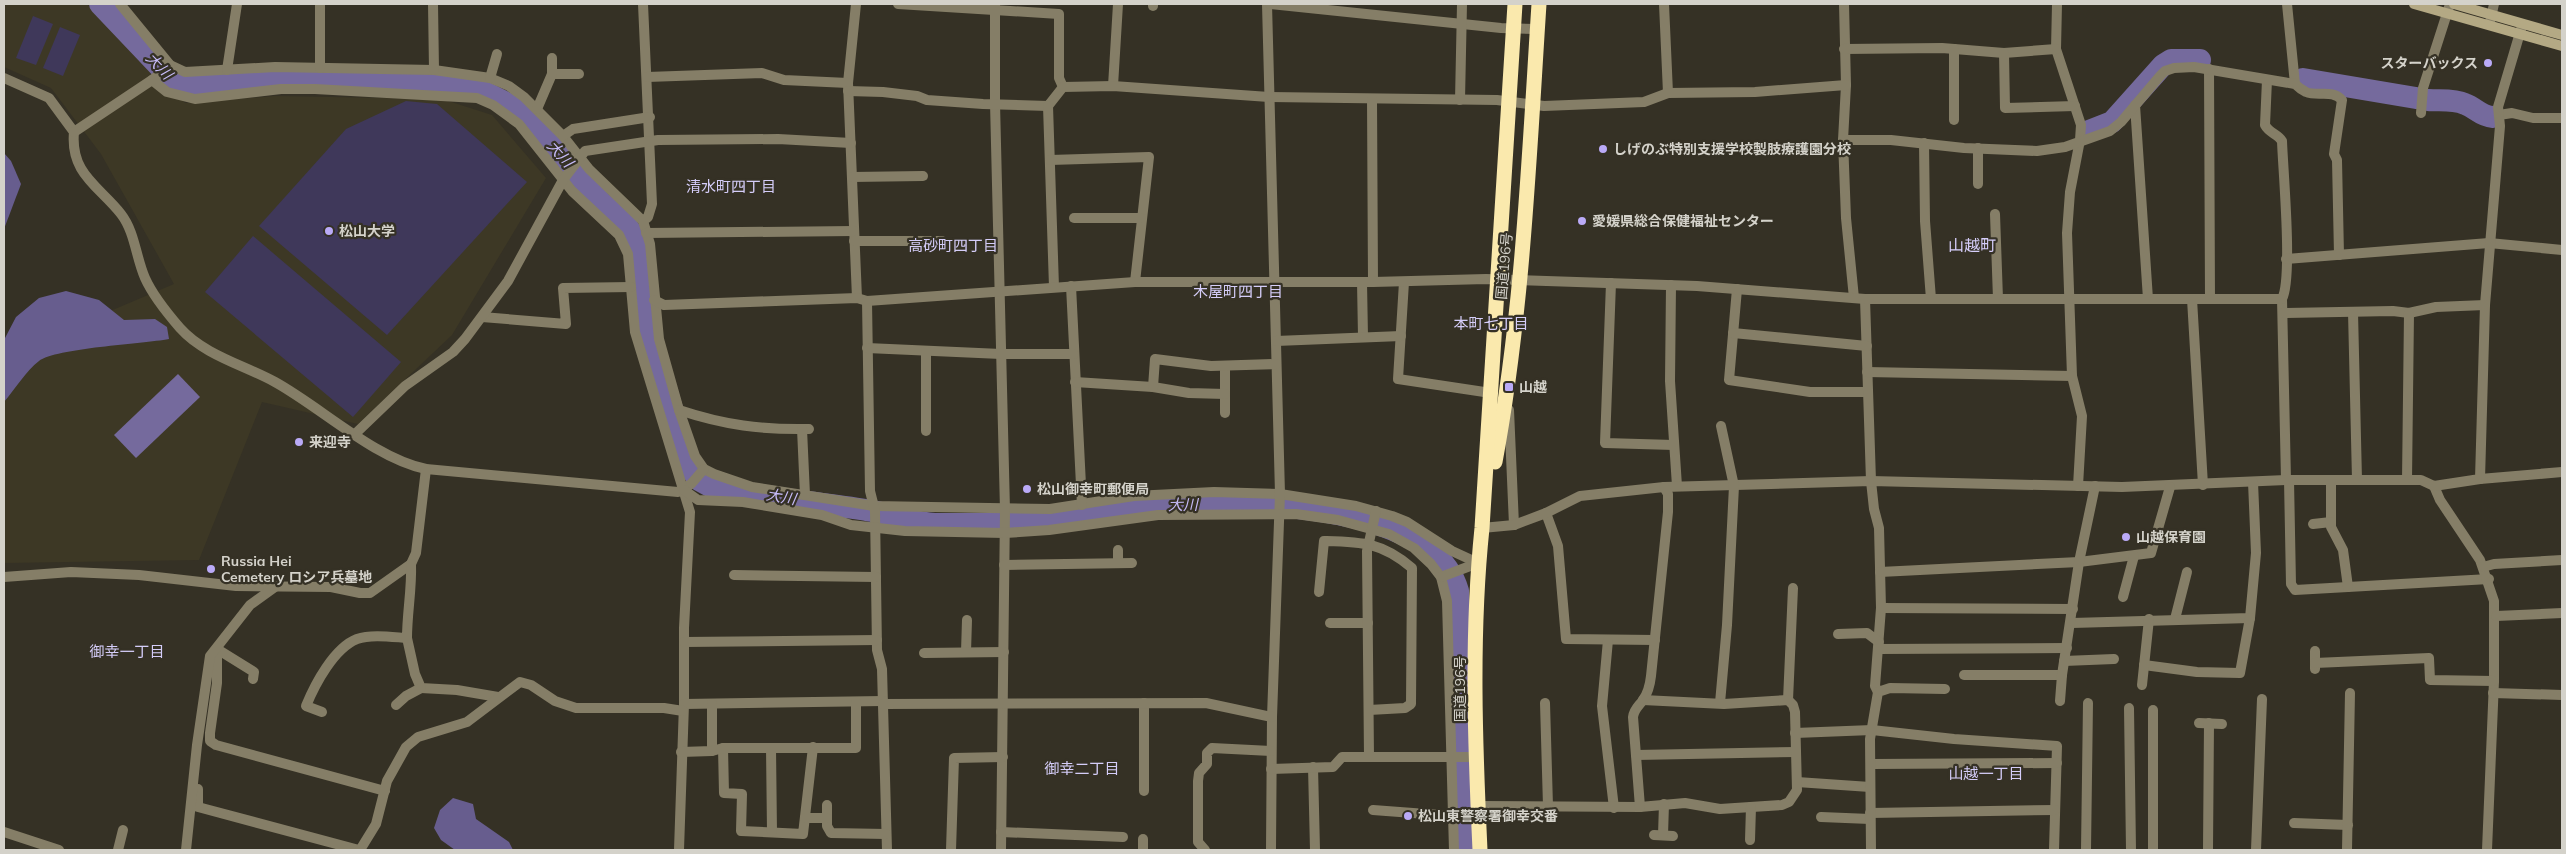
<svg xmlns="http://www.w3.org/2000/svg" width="2566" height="854" font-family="Mulish,'Noto Sans JP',sans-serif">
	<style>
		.built { fill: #3d3825 }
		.green { fill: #3f385a }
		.forest { fill: #675d8e }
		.water { fill: #756a9d }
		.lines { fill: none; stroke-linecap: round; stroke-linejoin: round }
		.river { stroke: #756a9d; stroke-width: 22 }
		.street { stroke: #857e67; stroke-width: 10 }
		.secondary { stroke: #b4a984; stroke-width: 10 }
		.highway { stroke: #fae9ad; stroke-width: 15 }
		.poi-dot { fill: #baaaf7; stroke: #353125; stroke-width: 2 }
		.labels { text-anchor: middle; stroke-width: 4.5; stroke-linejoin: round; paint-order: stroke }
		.poi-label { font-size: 14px; font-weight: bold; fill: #d4d2ca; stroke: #353125; text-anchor: start }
		.street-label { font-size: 14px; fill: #d4d2ca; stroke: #353125 }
		.water-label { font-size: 15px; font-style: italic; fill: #c6bbf8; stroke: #353125 }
		.neighbourhood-label { font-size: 15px; fill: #d5cdf9; stroke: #353125 }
		.quarter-label { font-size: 16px; fill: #d5cdf9; stroke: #353125 }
	</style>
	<rect width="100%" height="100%" fill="#353125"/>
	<path class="built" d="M4,4H87L185,103L275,96L442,99L492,115L546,178L452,335L358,424L262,402L199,560L4,563V356L174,284L101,154L51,88L4,67Z"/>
	<g class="green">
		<path d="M33,16L53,24L36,65L16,58Z"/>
		<path d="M60,27L80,35L63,76L43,68Z"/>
		<path d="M406,101L437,104L527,182L387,335L259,226L346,129Z"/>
		<path d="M253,236L401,362L353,417L205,292Z"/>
	</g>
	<g class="forest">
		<path d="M4,153L11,161L21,184L4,229Z"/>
		<path d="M66,291L99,300L124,320L155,319L167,327L169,339C142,344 56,348 39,361C26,371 15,389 4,402V340L16,317L39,298Z"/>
		<path d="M453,798L473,804L476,819L509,842L513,850H455L441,840L434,828L440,810Z"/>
	</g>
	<path class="water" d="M178,374L200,397L136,458L114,435Z"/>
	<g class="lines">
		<g class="river">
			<path d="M100,4L176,84L193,87L266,79L427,83L475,87L514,107L556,148L600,201L627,226L641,248L644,309L649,333L690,468L699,480L710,486C761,497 814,502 866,510C889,513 912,523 935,524C968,524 1001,524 1034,522C1076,518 1117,509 1159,506C1235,500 1433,500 1458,591L1460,692L1467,850"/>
			<path d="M2303,79L2416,98"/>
			<path d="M2428,100C2440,101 2454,99 2465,104C2476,108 2480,116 2493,117"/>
			<path d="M2089,131L2112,122L2163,65L2171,60H2200"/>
		</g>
		<g class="street">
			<path d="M120,4L170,65L185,72L275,67L434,70L490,78L509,86L524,97L563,136L589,169L643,221"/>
			<path d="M320,4V68"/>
			<path d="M433,4L434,70"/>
			<path d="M643,4L652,204L648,217L643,221L650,244L659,339L679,410L695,456L704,469L714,474L752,487L874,506L1050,509L1134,496L1214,492L1280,494L1356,506L1392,516L1407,522L1452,551L1478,563"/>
			<path d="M856,4L848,83L857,298"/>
			<path d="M898,4L1059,14V78L1063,87"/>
			<path d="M995,4V103L1005,510L1001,850"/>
			<path d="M1267,4L1280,494L1272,717L1271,850"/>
			<path d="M1270,4L1501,28L1537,29"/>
			<path d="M1664,4L1668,93"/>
			<path d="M1844,4L1846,85L1843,140L1846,218L1854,298"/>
			<path d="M2057,4L2056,49L2081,125L2080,140L2070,192L2067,233L2072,376L2082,416L2078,486"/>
			<path d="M2287,4L2295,84"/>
			<path d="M1153,6V4"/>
			<path d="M2490,22L2494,4"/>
			<path d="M1844,49L1942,48L2004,53L2056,49"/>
			<path d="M1954,49V120"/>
			<path d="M2004,53L2005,108L2075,106"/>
			<path d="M2209,69L2210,299"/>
			<path d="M227,70L237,4"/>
			<path d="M552,74H579"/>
			<path d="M647,77L762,73L784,80L848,83"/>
			<path d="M4,78L49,98L74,132C70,174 99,186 121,214C135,232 136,258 145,278C153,296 167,313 180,328C204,355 244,365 275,382C322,408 374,458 426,469L678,492L691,484L704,469"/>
			<path d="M490,78L497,54"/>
			<path d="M152,80L167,92L195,99L281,89H315L477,98L493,105L519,124L572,191L619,235L628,254L635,332L690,512L684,628V704L679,850"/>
			<path d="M2267,80L2265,125C2269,133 2278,134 2282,141C2283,171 2293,278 2282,299L2286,480"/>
			<path d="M1113,86L1118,4"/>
			<path d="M848,91L883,92L917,96L927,100L983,104L1048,106L1063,87L1113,86L1269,97L1497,100L1544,106L1644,102L1668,93L1755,92L1846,85"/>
			<path d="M1372,99L1373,282"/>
			<path d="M1460,100L1462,4"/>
			<path d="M2135,105L2148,299"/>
			<path d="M1048,106L1054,287"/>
			<path d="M537,109L552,74V58"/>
			<path d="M2421,113L2423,88L2450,4"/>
			<path d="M2499,115L2512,113L2533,118H2562"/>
			<path d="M74,132L152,80L170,65"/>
			<path d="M563,136L573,129L650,117"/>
			<path d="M1843,140H1891L1964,148L2037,151L2065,147L2110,131L2121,122L2160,76L2165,71L2174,68L2194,67L2295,84C2298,87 2302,90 2306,92C2318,97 2332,89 2342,100L2334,154L2337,160L2339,255"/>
			<path d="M1924,143L1925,221L1931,299"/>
			<path d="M1978,148V184"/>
			<path d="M1050,160L1149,157L1135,282"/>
			<path d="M852,177L923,176"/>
			<path d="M1995,214L1998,299"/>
			<path d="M1074,218H1141"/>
			<path d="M646,233L854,231"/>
			<path d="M854,241H942"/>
			<path d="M2286,259L2489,243L2562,250"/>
			<path d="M1362,282L1363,337"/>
			<path d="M1404,282L1398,379L1491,393"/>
			<path d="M1611,283L1605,443L1674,445"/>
			<path d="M1671,285L1670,381L1677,486"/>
			<path d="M1071,286L1082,505"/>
			<path d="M1737,289L1729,380L1810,392H1868"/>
			<path d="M1865,299L1871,481L1874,509L1879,528L1881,608L1875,686L1878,692"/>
			<path d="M2192,299L2203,485"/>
			<path d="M654,300L664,305L857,298L867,301L1135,282H1373L1486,279L1697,286L1865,299H2282"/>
			<path d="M867,301L870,491L875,511L877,650L882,669L887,850"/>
			<path d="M2353,312L2357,480"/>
			<path d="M2283,313L2393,311L2409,313L2436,307L2485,305"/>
			<path d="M482,317L566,324L563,288L631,287"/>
			<path d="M1733,333L1867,346"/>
			<path d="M1276,341L1401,336"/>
			<path d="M867,348L1001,354H1074"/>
			<path d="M926,351V431"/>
			<path d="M1225,366V413"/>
			<path d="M1867,372L2072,376"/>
			<path d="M1075,382L1153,387L1189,393L1225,394"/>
			<path d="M1153,387L1155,359L1211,366L1276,364"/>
			<path d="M679,410C724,425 762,430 809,429"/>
			<path d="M1509,410L1514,525"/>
			<path d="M802,429L805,495"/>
			<path d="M355,434L405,386L453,352L465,339L508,281L563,180L585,151L658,140L778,139L851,143"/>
			<path d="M2480,479L2562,472"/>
			<path d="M2289,480L2291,584L2295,590L2489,579"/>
			<path d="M2331,480V527L2343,550L2348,587"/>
			<path d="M2407,480L2409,313"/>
			<path d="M2434,486L2440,500L2480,560L2494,601V681L2487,850"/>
			<path d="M684,490L698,500L743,502L822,515L851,525L905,531L1005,533L1049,530L1158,515L1296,514L1338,520L1389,534L1414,548L1431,564L1441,577L1447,601L1454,850"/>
			<path d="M1546,513L1558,546L1566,639L1655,640"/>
			<path d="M2313,524L2331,522"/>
			<path d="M1482,528L1514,525L1546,513L1580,496L1664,487L1871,481L2122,487L2286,480H2421L2434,486L2480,479L2485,305L2500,126L2498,107L2522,26"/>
			<path d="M1118,563V550"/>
			<path d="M1004,565L1132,563"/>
			<path d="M2483,567L2494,564L2562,560"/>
			<path d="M1880,572L2079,562L2151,553L2170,487"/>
			<path d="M734,575L876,577"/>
			<path d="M4,577L71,572L139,575L236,586L331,587L360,593H370L411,564L416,553L426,469"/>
			<path d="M1441,577L1478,563"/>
			<path d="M1319,592L1324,541C1362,542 1382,542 1412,568L1411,704L1405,708L1369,710"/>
			<path d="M2123,597L2134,556"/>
			<path d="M1881,608L2073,609"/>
			<path d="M2496,616L2562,613"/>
			<path d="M2175,619L2187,572"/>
			<path d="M1330,623H1368"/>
			<path d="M2072,623L2250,618L2256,553L2253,482"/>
			<path d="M1838,634L1867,633L1879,642"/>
			<path d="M407,638L415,674L421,688L457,690L498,697"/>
			<path d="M1608,640L1602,706L1614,808"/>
			<path d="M684,642L877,640"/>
			<path d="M1878,649L2067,648"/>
			<path d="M2315,651V669"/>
			<path d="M966,652L967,620"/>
			<path d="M924,653L1004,652"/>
			<path d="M2064,661L2114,659"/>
			<path d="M2315,663L2429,658L2430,680L2494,681"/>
			<path d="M2144,665L2197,672L2240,673L2250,618"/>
			<path d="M1964,675H2062"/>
			<path d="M253,679L254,672L217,649V683L210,733V741L216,745L385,791"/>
			<path d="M2142,685L2149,619"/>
			<path d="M2493,693L2562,695"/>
			<path d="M1788,700L1793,588"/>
			<path d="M2060,701L2062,675L2079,562L2095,486"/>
			<path d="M1144,703V791"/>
			<path d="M1545,703L1548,806"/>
			<path d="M1720,703L1727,625L1734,486L1721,426"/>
			<path d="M684,704L883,701"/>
			<path d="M712,704V751"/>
			<path d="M883,704L1206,703L1272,717"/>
			<path d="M396,705L406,696L421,688"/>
			<path d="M2129,708L2131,850"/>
			<path d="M2153,710V850"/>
			<path d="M322,712L306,706C315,684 334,648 357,639C371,634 392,637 407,638C407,613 412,589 411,564"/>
			<path d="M2199,723L2222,724"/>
			<path d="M1795,733L1872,730L1954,739L2057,746L2054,850"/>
			<path d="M723,748L724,793L742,794L741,831L803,834L813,747"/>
			<path d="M771,748L772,832"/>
			<path d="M681,752L712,751L723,748H856V702"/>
			<path d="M1636,755L1796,752"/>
			<path d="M1369,757L1367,551L1376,511"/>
			<path d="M1872,764L2057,763"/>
			<path d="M1313,767L1315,850"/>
			<path d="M1271,769L1333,767L1342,757H1477"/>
			<path d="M1797,782L1870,787"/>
			<path d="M198,789V807L359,850"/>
			<path d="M827,805V826L831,833L886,834"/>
			<path d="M1478,806L1640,807L1685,803L1720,809L1782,805L1789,802L1797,790L1795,712L1793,705L1788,700L1724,704L1643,700"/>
			<path d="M1640,807L1633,717C1634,709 1639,706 1643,700C1648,693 1650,685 1651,676L1668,512V494L1664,487"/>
			<path d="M1373,810L1453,816L1478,815"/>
			<path d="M1870,813L2055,810"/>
			<path d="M1821,817L1870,819"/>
			<path d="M805,818H827"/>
			<path d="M2294,823L2348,825"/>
			<path d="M4,832L59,850"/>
			<path d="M1001,832L1123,837"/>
			<path d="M1654,835L1673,836"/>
			<path d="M1663,835L1664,804"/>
			<path d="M1750,840L1751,807"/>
			<path d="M118,850L123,830"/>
			<path d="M186,850L197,745L210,656L250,605L275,587"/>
			<path d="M360,850L376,824L387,781L406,747L418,737L467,722L520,682L531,685L555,701L576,708H664L683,711"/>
			<path d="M951,850L954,758L1003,757"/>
			<path d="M1143,850V839"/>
			<path d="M1205,850L1198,842V781L1199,773L1207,764V753L1212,748L1271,751"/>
			<path d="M1871,850L1870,739L1878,692L1890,688L1945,689"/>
			<path d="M2086,850L2088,703"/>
			<path d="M2208,850L2209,723"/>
			<path d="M2256,850L2262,699"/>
			<path d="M2347,850L2350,693"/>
		</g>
		<g class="secondary">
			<path d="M2414,4L2562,46"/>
			<path d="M2454,4L2562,35"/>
		</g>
		<g class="highway">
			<path d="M1495,462C1523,311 1529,157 1539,4"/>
			<path d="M1480,850C1475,743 1471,635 1482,528L1515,4"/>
		</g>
	</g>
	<g class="poi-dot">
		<circle cx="2488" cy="63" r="5"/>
		<circle cx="1603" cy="149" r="5"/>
		<circle cx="1582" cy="221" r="5"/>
		<circle cx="329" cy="231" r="5"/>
		<rect x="1504" y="382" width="10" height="10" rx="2.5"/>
		<circle cx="299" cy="442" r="5"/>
		<circle cx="1027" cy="489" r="5"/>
		<circle cx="2126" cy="537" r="5"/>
		<circle cx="211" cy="569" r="5"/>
		<circle cx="1408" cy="816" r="5"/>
	</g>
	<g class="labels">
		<g class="poi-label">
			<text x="2478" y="68" text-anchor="end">スターバックス</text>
			<text x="1613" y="154">しげのぶ特別支援学校製肢療護園分校</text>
			<text x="1592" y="226">愛媛県総合保健福祉センター</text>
			<text x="339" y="236">松山大学</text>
			<text x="1519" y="392">山越</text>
			<text x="309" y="447">来迎寺</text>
			<text x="1037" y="494">松山御幸町郵便局</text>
			<text x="2136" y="542">山越保育園</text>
			<text x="221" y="566">Russia Hei<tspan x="221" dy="16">Cemetery ロシア兵墓地</tspan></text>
			<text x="1418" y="821">松山東警察署御幸交番</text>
		</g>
		<g class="street-label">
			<text transform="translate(1504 266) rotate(-85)" y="5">国道196号</text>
			<text transform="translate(1460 689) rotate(-90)" y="5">国道196号</text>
		</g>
		<g class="water-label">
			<text transform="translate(159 66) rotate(46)" y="5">大川</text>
			<text transform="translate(560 154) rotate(48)" y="5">大川</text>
			<text transform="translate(781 497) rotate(9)" y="5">大川</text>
			<text transform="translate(1183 505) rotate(-1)" y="5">大川</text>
		</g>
		<g class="neighbourhood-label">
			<text x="731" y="192">清水町四丁目</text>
			<text x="953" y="251">高砂町四丁目</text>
			<text x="1238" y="297">木屋町四丁目</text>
			<text x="1491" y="329">本町七丁目</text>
			<text x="127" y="657">御幸一丁目</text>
			<text x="1082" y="774">御幸二丁目</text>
			<text x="1986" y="779">山越一丁目</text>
		</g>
		<g class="quarter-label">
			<text x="1972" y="251">山越町</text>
		</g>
	</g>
	<rect width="2566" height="854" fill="none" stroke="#d4d2ca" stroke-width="10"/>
</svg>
